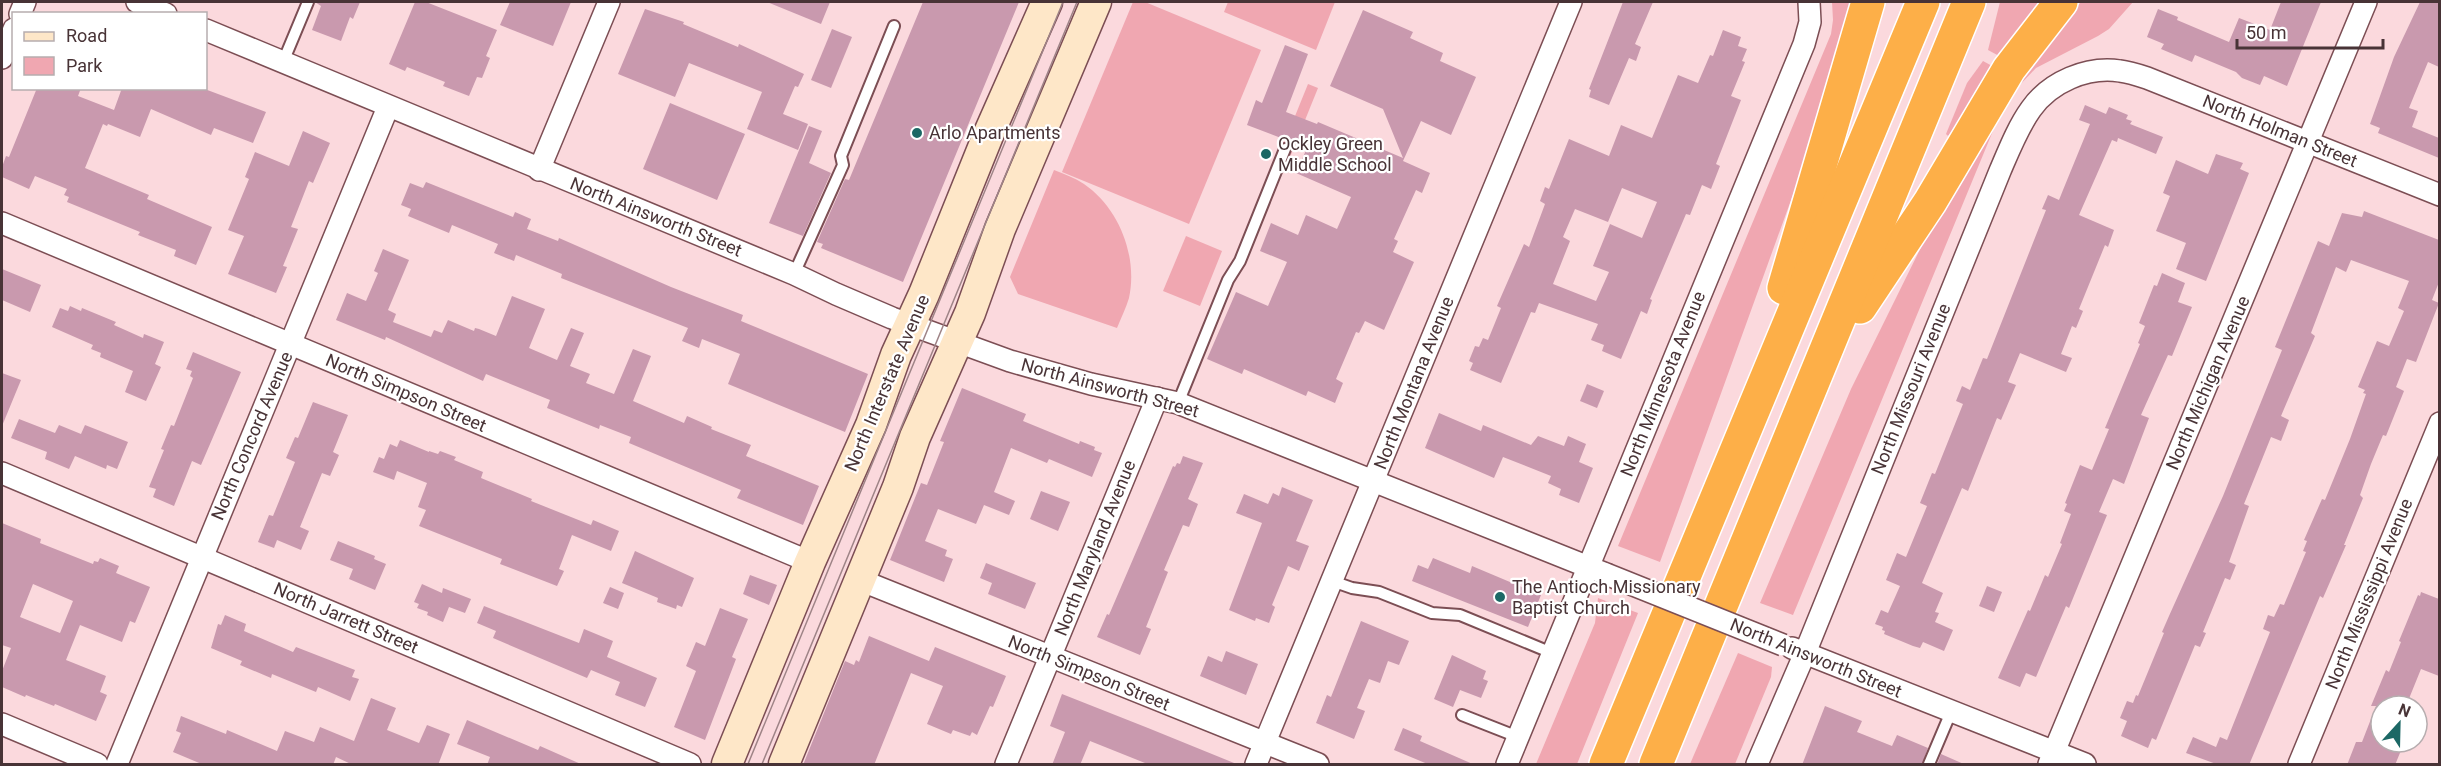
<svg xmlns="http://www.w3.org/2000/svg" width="2441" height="766" font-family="Roboto,sans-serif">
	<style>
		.green { fill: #f0a7b1 }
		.building { fill: #c999ae; fill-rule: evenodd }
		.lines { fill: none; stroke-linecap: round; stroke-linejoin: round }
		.lane-casing { stroke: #7c4e54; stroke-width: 14 }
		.street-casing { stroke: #7c4e54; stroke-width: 24 }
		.secondary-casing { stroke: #7c4e54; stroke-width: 33 }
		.highway-casing { stroke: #fff; stroke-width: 36 }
		.lane { stroke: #fff; stroke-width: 10 }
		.street { stroke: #fff; stroke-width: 21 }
		.secondary { stroke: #fee7c8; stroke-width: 30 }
		.highway { stroke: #fdaf48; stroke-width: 33 }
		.tram { stroke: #9f8487; stroke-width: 1.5 }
		.street-bridge-casing { stroke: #7c4e54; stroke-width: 24; stroke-linecap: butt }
		.street-bridge { stroke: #fff; stroke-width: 21 }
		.poi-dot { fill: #1c6865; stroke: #fff; stroke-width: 2 }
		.labels { text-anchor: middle; stroke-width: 4.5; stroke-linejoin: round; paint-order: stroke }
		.street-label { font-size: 18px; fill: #483336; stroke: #fff }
		.poi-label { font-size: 18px; fill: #483336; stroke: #fff; text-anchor: start }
	</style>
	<rect width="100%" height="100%" fill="#fbd9dd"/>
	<g class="green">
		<path d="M1133,2H1145L1261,50L1189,224L1062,172Z"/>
		<path d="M1228,2H1335L1316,50L1224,12Z"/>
		<path d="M1832,2H1857L1842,59L1660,562L1618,546L1831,34L1833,20Z"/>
		<path d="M2000,2H2042L2001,57L1988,50Z"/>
		<path d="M2081,2H2133L2109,29L2098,36L2036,68L2016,89L2002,109L1793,615L1760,603L1851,389L1975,138C2007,89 2042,44 2081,2Z"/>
		<path d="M1983,61L1994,67L1967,112L1948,136L1946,134L1967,83Z"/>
		<path d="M1308,84L1318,88L1284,172L1274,168Z"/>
		<path d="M1054,170C1064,174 1075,178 1084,184C1119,208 1138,256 1129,298C1126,308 1121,318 1117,328L1018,294L1010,277Z"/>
		<path d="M1186,236L1222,251L1200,306L1163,291Z"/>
		<path d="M1598,598L1638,613L1577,764H1536L1595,623Z"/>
		<path d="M1738,653L1772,667L1771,677L1735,764H1690Z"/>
	</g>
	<g class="building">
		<path d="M315,2H360L353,19L350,17L341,41L312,30L321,6Z"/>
		<path d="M415,2H426L497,30L486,56L490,58L482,78L477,77L469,96L443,86L445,82L407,67L405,71L389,64Z"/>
		<path d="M510,2H571L553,46L500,25Z"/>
		<path d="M767,2H830L821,24Z"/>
		<path d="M923,2H1019L903,282L821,248L823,244L817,242L845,179L849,180Z"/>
		<path d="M1623,2H1653L1635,44L1641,47L1636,61L1629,58L1609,105L1589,97L1591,90L1589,89Z"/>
		<path d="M2281,2H2321L2287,86L2264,76L2260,85L2242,78L2236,72L2195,55L2192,62L2161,49L2164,44L2147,37L2158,9L2178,17L2177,20L2229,42L2239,18L2270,30Z"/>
		<path d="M2420,2H2439V67L2428,62L2409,108L2418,111L2412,127L2439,138V158L2378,133L2380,128L2370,124L2394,57Z"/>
		<path d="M645,9L684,22L683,24L738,47L739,44L804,74L798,87L795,86L783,114L808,124L798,150L747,129L762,92L689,63L675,97L618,74Z"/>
		<path d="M1363,10L1413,32L1410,38L1443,53L1440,61L1476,77L1451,135L1421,121L1403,161L1430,173L1422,193L1416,190L1394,239L1398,241L1393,252L1414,262L1384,330L1365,321L1359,333L1356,332L1336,379L1343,383L1335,403L1308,391L1306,396L1244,369L1242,374L1207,359L1236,292L1268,306L1287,262L1260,251L1271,223L1298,235L1306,215L1337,229L1351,197L1296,173L1307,148L1247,125L1256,100L1262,103L1285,45L1308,54L1286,112L1317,124L1318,122L1403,158L1383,109L1330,86Z"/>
		<path d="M832,29L852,37L831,88L811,80Z"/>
		<path d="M1723,30L1741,37L1738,46L1747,49L1742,61L1745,62L1731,96L1741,100L1716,164L1720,166L1711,189L1702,185L1690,215L1686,214L1650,299L1652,300L1647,314L1641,311L1621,359L1602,351L1604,345L1591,340L1598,324L1539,303L1535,313L1531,312L1501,383L1470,370L1473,363L1469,361L1475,346L1479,347L1483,338L1488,340L1501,308L1497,306L1524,244L1529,247L1545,204L1540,201L1545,187L1549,189L1569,139L1609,156L1621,125L1652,138L1678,75L1698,83L1710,55L1713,56ZM1622,188L1657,202L1642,238L1610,224L1593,266L1609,272L1596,301L1553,284L1570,241L1563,237L1575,209L1608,222Z"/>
		<path d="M37,88H81L78,96L114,110L122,88H202L266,112L253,143L214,128L211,135L151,109L140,137L108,124L107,126L103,124L85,168L149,195L147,199L212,227L196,265L174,256L176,250L138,235L140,232L67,202L69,197L64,195L67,189L35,176L29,189L2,177V167L6,156L9,157Z"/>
		<path d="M670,103L745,134L717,200L643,169Z"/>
		<path d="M2085,105L2106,114L2109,107L2128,115L2126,119L2132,121L2130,124L2163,137L2156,154L2118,138L2117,142L2112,140L2079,215L2114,230L2108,247L2105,245L2079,309L2083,311L2076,328L2072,326L2061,354L2072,358L2066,372L2020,353L2008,382L2016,385L2001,420L1997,418L1968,491L1962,488L1922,583L1943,593L1935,612L1939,613L1935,622L1953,630L1944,651L1923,642L1920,648L1913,646L1884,634L1885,631L1882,630L1883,627L1875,624L1881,610L1888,613L1900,586L1886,580L1897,553L1906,557L1927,506L1920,503L1932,473L1935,474L1963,404L1956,401L1962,386L1970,390L1983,358L1987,359L2046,210L2042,209L2048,195L2059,200L2063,190L2090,124L2079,120Z"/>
		<path d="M809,126L822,131L809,163L831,173L803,236L769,223Z"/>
		<path d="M303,131L330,143L313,183L309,181L291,227L298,229L283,266L287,267L276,293L228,274L244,236L228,230L249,179L245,177L255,152L289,166Z"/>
		<path d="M2216,154L2243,163L2240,169L2249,173L2206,281L2176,269L2186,243L2156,231L2170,196L2163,193L2176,160L2208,174Z"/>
		<path d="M426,182L513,217L515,212L531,219L527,229L558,241L559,238L671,287L743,315L741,321L868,374L845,432L728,384L740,354L702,339L699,348L682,341L688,328L561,278L562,274L516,255L514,261L494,253L498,244L452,225L449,233L408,216L411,209L401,205L410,183L423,188Z"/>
		<path d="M2364,211L2439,240V282L2432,300L2439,303L2416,362L2407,359L2396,387L2404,391L2386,436L2383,435L2371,464L2360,495L2363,498L2344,545H2346L2323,598L2320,596L2249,765H2219L2186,753L2193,737L2216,747L2220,737L2227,740L2270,632L2263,629L2268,615L2274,617L2280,604L2284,605L2306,552L2303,551L2307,541L2304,540L2322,499L2325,500L2350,439L2366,394L2363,393L2365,390L2358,387L2377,341L2389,346L2404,311L2398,308L2409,281L2351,260L2346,272L2336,267L2311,333L2315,336L2281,416L2289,420L2281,441L2271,437L2244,504L2249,506L2229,562L2236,565L2230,580L2225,578L2203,632L2206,633L2200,647L2195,645L2156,740L2152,738L2148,748L2121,736L2127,721L2120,718L2127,701L2133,703L2136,695L2138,696L2164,633L2162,632L2169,616L2223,496L2282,350L2275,347L2318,241L2329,246L2342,213L2362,217Z"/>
		<path d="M383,249L409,260L388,310L396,314L393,322L431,337L434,330L442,333L448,320L474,331L475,328L479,329L496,336L512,296L545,309L529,348L557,360L571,328L584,333L570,366L590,374L586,383L614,394L633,349L651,356L633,401L684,423L687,416L712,427L711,429L751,445L746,456L819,486L803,525L737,498L741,490L629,443L631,437L600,425L599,429L547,408L550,400L486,374L483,381L386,337L385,340L336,320L347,293L366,301L378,273L374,271Z"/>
		<path d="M2,269L41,285L30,312L2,300Z"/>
		<path d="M2162,273L2185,283L2178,302L2192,307L2172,356L2168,355L2141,415L2149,418L2124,484L2113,479L2099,512L2107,515L2069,608L2066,606L2036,677L2026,673L2020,687L1998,678L2028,610L2030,611L2045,575L2048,577L2062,544L2060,543L2071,514L2064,511L2067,504L2065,503L2080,465L2092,470L2109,429L2105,428L2140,344L2138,343L2145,326L2139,323L2154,285L2157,286Z"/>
		<path d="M70,306L81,311L82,308L116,322L114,325L143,338L144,334L164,342L155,364L161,367L146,401L125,392L133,371L100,357L101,353L91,349L93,345L52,327L60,308L68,311Z"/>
		<path d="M193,352L241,372L201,465L192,461L174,506L153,497L156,489L149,487L164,450L161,449L171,425L174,426L193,378L190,376L192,371L186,369Z"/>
		<path d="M2,373L21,380L2,426Z"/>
		<path d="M1587,384L1604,391L1597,408L1580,401Z"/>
		<path d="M962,388L1026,414L1023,421L1079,444L1080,441L1095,447L1094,450L1102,453L1092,477L1049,459L1047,463L1011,448L994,492L1015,501L1009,515L984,505L976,524L938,509L925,541L947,550L945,556L953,559L944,582L890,560L921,483L927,485L944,442L940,441Z"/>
		<path d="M313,402L348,415L333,452L339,455L330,476L322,473L300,527L309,531L301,550L277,540L274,548L258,542L269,515L273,516L295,462L286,458L295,437L298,438Z"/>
		<path d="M1439,413L1481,431L1483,425L1531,445L1538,436L1564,446L1568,436L1586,444L1579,462L1593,468L1579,503L1559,495L1561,489L1548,483L1551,476L1503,457L1494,478L1425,448Z"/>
		<path d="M19,419L55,433L59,425L81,434L85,425L128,442L117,469L107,465L106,469L75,456L69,469L45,459L47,452L11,438Z"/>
		<path d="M400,440L429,452V451L438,454L440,451L456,457L454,460L483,472L481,478L532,499L531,501L591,525L593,520L619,531L611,551L572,535L559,569L564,571L557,586L500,564L502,559L419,526L426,510L418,507L427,483L397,471L394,480L373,472L379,457L384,459L390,444L397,447Z"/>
		<path d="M1183,456L1203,463L1188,499L1198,504L1189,527L1183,525L1164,570L1168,572L1146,627L1151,629L1140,655L1097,637L1107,614L1109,615L1173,466L1175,467L1177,463L1180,464Z"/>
		<path d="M1282,487L1313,500L1296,541L1309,546L1299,571L1288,566L1272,605L1275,607L1269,623L1256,618L1255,621L1229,610L1262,523L1236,513L1244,494L1268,504L1273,493L1279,496Z"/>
		<path d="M1041,491L1070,502L1058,531L1030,519Z"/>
		<path d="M2,523L41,539L40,543L93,564L94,561L98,562L100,558L119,566L116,573L150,587L135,623L130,621L122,642L80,625L66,660L106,676L100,692L107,695L96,721L55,704L54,706L26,695L25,697L2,687V671L11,648L2,645ZM33,584L73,601L60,633L20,617Z"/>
		<path d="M338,541L375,556L374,559L386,564L375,590L349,579L353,569L330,560Z"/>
		<path d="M635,551L694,578L682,607L677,605L676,609L657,602L658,598L622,583Z"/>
		<path d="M1433,558L1470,573L1472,566L1541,595L1528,627L1412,581L1418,565L1428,569Z"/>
		<path d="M986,563L1036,583L1025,609L988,594L992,583L980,578Z"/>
		<path d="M750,575L777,585L769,605L743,594Z"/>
		<path d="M422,584L442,593L443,588L471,599L465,613L449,607L443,622L427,615L428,612L417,608L419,604L414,602Z"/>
		<path d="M1987,586L2002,592L1994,612L1979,606Z"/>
		<path d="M610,587L624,593L618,609L603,603Z"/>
		<path d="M2421,592L2439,599V676L2421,669L2406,706H2381V742L2402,748L2395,765H2347L2356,742H2362L2376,706H2371L2386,670L2389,672L2401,642L2399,641L2418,595L2420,596Z"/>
		<path d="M484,606L579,643L584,629L613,641L607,657L657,678L645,707L615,695L620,682L591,670L587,678L493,638L496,631L477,623Z"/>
		<path d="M720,608L748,619L732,657L736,659L705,740L674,727L696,671L686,666L696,642L705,646Z"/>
		<path d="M225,615L246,624L244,631L293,652L296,647L355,670L352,677L359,679L350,701L318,687L316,692L272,674L271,678L240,665L242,661L211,648L218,624L221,625Z"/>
		<path d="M1361,621L1409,641L1399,665L1388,661L1380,683L1369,679L1357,708L1365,711L1354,739L1316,723L1327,695L1331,697Z"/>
		<path d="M869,636L929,661L935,647L1006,676L993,707L990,706L977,735L972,732L970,736L953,730L951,734L927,724L943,686L911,673L874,765H803L845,661L854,665L856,660L859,662Z"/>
		<path d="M1226,651L1258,664L1246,695L1200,676L1208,656L1222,662Z"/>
		<path d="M1452,655L1486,671L1483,679L1488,681L1481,698L1460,690L1453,707L1434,699Z"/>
		<path d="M1062,694L1148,728L1239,765H1150L1090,741L1080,765H1052L1065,732L1050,726Z"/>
		<path d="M371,698L396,708L387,730L419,743L427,725L450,734L438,765H353L336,757L333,765H204L173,752L181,733L176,731L181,716L226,734L227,730L277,751L285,731L314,742L320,727L354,741Z"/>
		<path d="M1825,706L1862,721L1857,732L1892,746L1897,735L1928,748L1922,765H1802Z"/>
		<path d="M467,720L538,750L540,746L583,765H487L490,757L457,744Z"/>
		<path d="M1403,728L1422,736L1420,741L1475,765H1430L1394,750Z"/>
		<path d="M1941,754L1966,765H1937Z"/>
	</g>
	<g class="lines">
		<g class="lane-casing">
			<g id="lane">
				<path d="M283,62L308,2"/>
				<path d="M794,274L843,165L841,156L894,26"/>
				<path d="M1178,403L1228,280L1240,261L1285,149"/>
				<path d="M1332,581L1352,588L1379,592L1432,613L1460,615L1552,653"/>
				<path d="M1462,715L1518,737"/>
				<path d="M1929,764L1951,712"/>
			</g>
		</g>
		<g class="street-casing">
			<g id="street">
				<path d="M137,2L166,14"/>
				<path d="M20,14L25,2"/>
				<path d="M206,30L794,274L836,294L892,318L1010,361L1091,384L1178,403L1606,574"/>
				<path d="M2,58L14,29"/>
				<path d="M539,170L609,2"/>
				<path d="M2,223L810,562"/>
				<path d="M2,473L690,764"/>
				<path d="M860,580L1318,764"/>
				<path d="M1792,648L2085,764"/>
				<path d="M2,724L97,764"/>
				<path d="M117,764L388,107"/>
				<path d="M1006,764L1157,398"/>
				<path d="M1256,764L1571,2"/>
				<path d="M1507,764L1804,44L1810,22L1809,2"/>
				<path d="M1757,764L1805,653L2000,171C2009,150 2018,127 2031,109C2050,82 2087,66 2120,71C2129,72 2138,75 2147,78L2440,195"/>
				<path d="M2049,764L2366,2"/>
				<path d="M2299,764L2440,423"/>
			</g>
		</g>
		<g class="secondary-casing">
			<g id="secondary">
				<path d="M727,764L810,562L871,425L896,355L924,294L989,133L1047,2"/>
				<path d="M784,764L898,487L915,437L970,313L1000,229L1096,2"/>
			</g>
		</g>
		<g class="highway-casing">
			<g id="highway">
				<path d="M1784,288L1868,2"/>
				<path d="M1860,307L1930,202L2009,69L2061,2"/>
				<path d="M1606,764L1923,2"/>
				<path d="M1656,764L1969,2"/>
			</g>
		</g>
		<use href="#lane" class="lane"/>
		<use href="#street" class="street"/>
		<use href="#secondary" class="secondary"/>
		<use href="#highway" class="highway"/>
		<g class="tram">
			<path d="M748,764L1063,2"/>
			<path d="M762,764L1077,2"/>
		</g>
		<g class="street-bridge-casing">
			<path id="street-bridge" d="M1606,574L1783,645"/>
		</g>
		<use href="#street-bridge" class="street-bridge"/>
	</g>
	<g class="poi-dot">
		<circle cx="917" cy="133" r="6"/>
		<circle cx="1266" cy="154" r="6"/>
		<circle cx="1500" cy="597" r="6"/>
	</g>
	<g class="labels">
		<g class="street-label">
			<text transform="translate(2280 131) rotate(22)" y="6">North Holman Street</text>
			<text transform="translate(656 217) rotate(22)" y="6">North Ainsworth Street</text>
			<text transform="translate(887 383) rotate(-67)" y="6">North Interstate Avenue</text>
			<text transform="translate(1414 383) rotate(-68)" y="6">North Montana Avenue</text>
			<text transform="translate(2208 383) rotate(-67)" y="6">North Michigan Avenue</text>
			<text transform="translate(1663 384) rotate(-68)" y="6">North Minnesota Avenue</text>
			<text transform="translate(1110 388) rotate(15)" y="6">North Ainsworth Street</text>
			<text transform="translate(1911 389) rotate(-68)" y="6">North Missouri Avenue</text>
			<text transform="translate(406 393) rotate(23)" y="6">North Simpson Street</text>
			<text transform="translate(252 436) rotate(-67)" y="6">North Concord Avenue</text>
			<text transform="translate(1095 548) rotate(-68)" y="6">North Maryland Avenue</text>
			<text transform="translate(2369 594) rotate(-68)" y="6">North Mississippi Avenue</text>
			<text transform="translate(346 618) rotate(23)" y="6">North Jarrett Street</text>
			<text transform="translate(1816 658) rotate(22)" y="6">North Ainsworth Street</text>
			<text transform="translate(1089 673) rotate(22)" y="6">North Simpson Street</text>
		</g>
		<g class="poi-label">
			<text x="929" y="139">Arlo Apartments</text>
			<text x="1278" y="150">Ockley Green<tspan x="1278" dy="21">Middle School</tspan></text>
			<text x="1512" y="593">The Antioch Missionary<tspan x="1512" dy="21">Baptist Church</tspan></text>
		</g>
	</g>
	<rect width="2441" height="766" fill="none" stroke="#483336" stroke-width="6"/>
	<rect x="12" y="12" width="195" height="78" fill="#ffffff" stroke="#b6adaf" stroke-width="1.5"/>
	<rect x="24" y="32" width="30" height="9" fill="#fee7c8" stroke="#b6adaf" stroke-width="1.5"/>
	<text x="66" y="42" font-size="18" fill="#483336">Road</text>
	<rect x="24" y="57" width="30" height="18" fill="#f0a7b1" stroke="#b6adaf" stroke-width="1.5"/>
	<text x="66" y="72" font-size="18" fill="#483336">Park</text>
	<g transform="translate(2399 724) rotate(22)"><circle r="28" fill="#ffffff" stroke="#b6adaf" stroke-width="1.5"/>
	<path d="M0-4.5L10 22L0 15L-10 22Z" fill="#1c6865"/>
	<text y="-9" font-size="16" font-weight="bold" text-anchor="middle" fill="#483336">N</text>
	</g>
	<path d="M2237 39v9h146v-9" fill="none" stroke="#483336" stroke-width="3"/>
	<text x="2246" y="39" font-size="18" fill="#483336" stroke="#ffffff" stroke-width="4.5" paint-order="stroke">50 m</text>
</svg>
